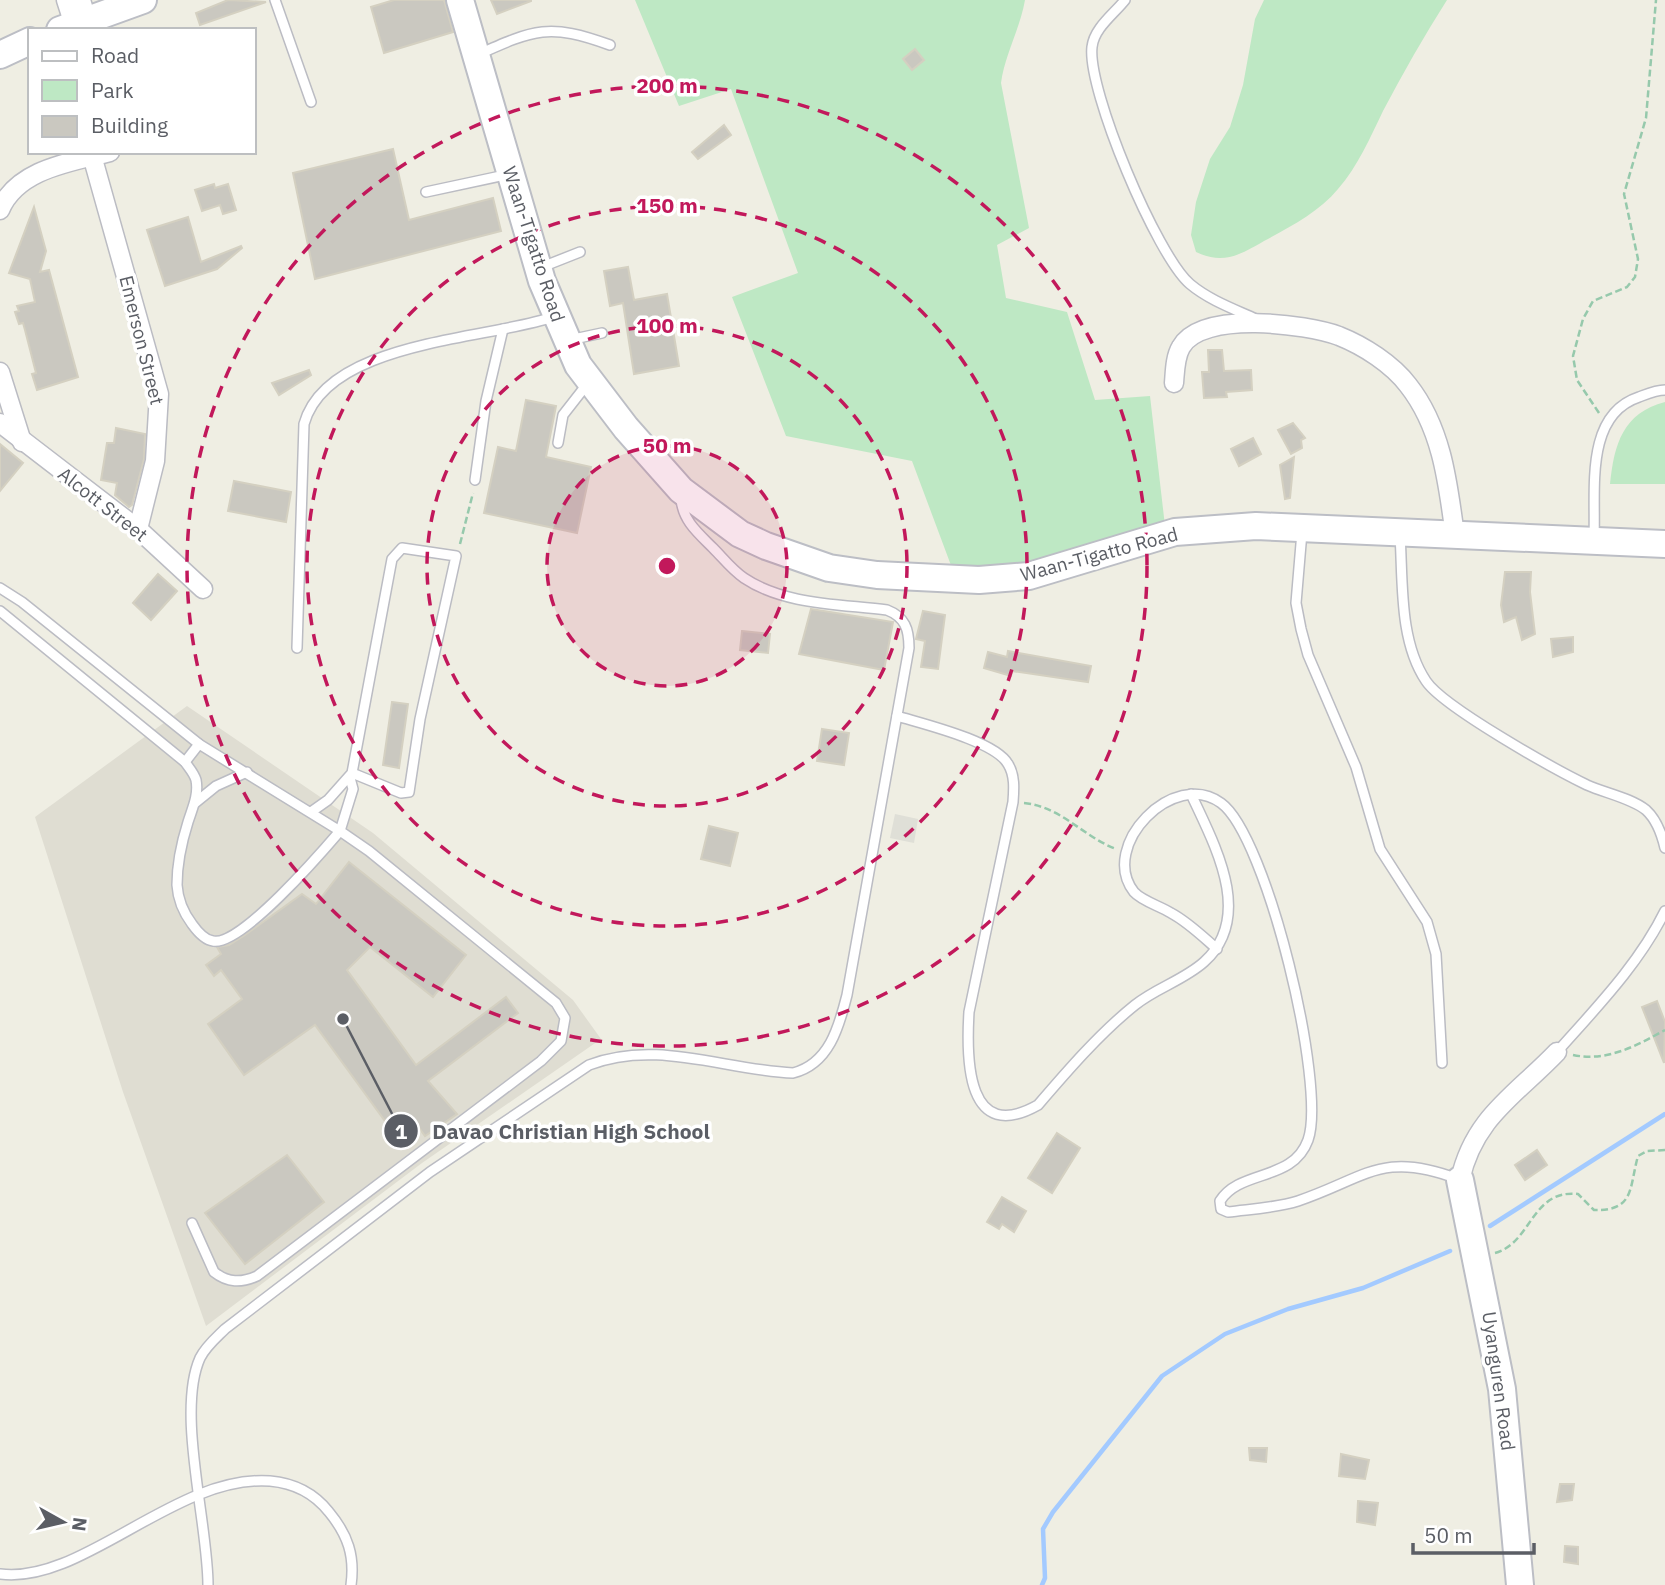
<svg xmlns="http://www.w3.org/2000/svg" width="1665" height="1585" font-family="'IBM Plex Sans',sans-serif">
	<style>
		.industrial { fill: #dfdfd7 }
		.education { fill: #dfddd2 }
		.green { fill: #bee8c4 }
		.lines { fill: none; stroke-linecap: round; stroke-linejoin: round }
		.stream { stroke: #a3caff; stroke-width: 4.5 }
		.building { fill: #cac8c0; stroke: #d4d0c1; stroke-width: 2 }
		.lane-casing { stroke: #bbbcc3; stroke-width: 12 }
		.street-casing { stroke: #bbbcc3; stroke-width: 21 }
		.secondary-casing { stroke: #bcbec5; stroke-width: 30 }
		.path { stroke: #96c9ac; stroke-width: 2.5; stroke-dasharray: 7 3.5; stroke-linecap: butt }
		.lane { stroke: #fff; stroke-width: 9 }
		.street { stroke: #fff; stroke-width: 18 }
		.secondary { stroke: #fff; stroke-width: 26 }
		.ring { fill: none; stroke: #c2185b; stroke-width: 3.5; stroke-dasharray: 12 9 }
		.labels { text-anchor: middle; stroke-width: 7; stroke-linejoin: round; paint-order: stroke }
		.street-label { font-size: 19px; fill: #5b5e65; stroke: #fff }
		.centre { fill: #c2185b; stroke: #fff; stroke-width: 3.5 }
		.ring-label { font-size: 21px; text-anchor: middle; font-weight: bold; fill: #c2185b; stroke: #fff; stroke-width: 7; stroke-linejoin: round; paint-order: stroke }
		.leader { fill: none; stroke: #5b5e65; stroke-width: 2.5 }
		.callout-dot { fill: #5b5e65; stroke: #fff; stroke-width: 2.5 }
		.mark-label { font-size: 21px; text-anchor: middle; font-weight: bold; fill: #fff }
		.callout-label { font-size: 21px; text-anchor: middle; font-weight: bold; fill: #5b5e65; stroke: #fff; stroke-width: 7; stroke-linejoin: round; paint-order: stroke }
	</style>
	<rect width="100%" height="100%" fill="#efeee3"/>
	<path class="industrial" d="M895,814L918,819L914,843L890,838Z"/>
	<path class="education" d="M187,706L373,833L573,1000L601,1039L422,1163L206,1326L123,1092L35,817Z"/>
	<g class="green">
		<path d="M635,0H1025C1020,29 1005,54 1001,83L1029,228L997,245L1006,298L1067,312L1095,400L1150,396L1165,526L1027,567L952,568L912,461L786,436L732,297L798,273L731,89L679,106Z"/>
		<path d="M1264,0H1447C1424,36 1403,73 1383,111C1370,138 1358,166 1338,189C1319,212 1290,227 1264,241C1240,255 1223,265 1196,252L1191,235L1196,202L1210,159L1230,127L1243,85L1255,19Z"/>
		<path d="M1665,402V484H1610C1614,444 1623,413 1665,402Z"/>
	</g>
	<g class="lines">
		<g class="stream">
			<path d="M1490,1226L1665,1114"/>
			<path d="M1042,1585L1045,1578L1043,1529L1053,1512L1162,1376L1225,1334L1288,1309L1363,1288L1450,1251"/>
		</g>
	</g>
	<g class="building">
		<path d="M228,0L266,2L200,25L196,13Z"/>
		<path d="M394,0H444L453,32L384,53L371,7Z"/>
		<path d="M491,0H531V1L497,14Z"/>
		<path d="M915,49L924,60L912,70L903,59Z"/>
		<path d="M724,125L731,135L698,159L692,152Z"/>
		<path d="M393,149L409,220L493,198L501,231L315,279L293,173Z"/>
		<path d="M214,184L215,188L228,184L236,210L223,214L220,205L202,211L195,190Z"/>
		<path d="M34,207L46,251L40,272L49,270L78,377L37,390L32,374L36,373L25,330L23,323L19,324L15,312L19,311L17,306L35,302L30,279L9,273Z"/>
		<path d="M188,217L201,262L241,246L242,248L217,269L165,286L147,230Z"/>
		<path d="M628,267L634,300L667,294L679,366L634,374L623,303L610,306L604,271Z"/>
		<path d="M1208,350H1222L1224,371L1251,370L1252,390L1226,392L1227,397L1204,398L1202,372H1209Z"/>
		<path d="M309,370L311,375L279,395L272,383Z"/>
		<path d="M526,400L556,406L546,457L591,467L577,533L484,513L498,447L516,451Z"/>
		<path d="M1293,423L1305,438L1301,440L1302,448L1291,454L1278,430Z"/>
		<path d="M116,428L145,434L144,459L132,505L129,507L115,495L117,483L101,480L107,443H114Z"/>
		<path d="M1253,438L1261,454L1239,466L1231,449Z"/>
		<path d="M0,444L23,463L0,491Z"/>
		<path d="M1294,457L1290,498L1285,499L1280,465Z"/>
		<path d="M234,481L291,492L286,522L228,511Z"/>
		<path d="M1505,572H1531L1530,592L1535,634L1522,640L1516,617L1504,622L1501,605Z"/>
		<path d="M158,574L177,591L151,620L133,603Z"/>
		<path d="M811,609L893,622L884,670L799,654Z"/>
		<path d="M923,611L945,615L938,669L921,667L925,641L916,639Z"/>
		<path d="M742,631L770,634L768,653L740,650Z"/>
		<path d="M1573,637V652L1553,657L1551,639Z"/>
		<path d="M1008,651L1091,666L1088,682L1012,671L1011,676L984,668L988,652L1007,657Z"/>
		<path d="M392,702L408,704L399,768L383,765Z"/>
		<path d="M822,729L849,733L844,765L817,761Z"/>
		<path d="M709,826L738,833L730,866L701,859Z"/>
		<path d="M349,862L466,955L433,997L370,947L347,970L416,1065L506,997L518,1013L428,1081L457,1114L425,1136L412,1118L393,1132L315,1025L244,1075L208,1024L242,999L221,970L214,976L206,965L221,954L217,947L229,945L245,935L302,894L316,904Z"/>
		<path d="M1657,1001L1665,1022L1664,1063L1642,1007Z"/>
		<path d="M1057,1133L1080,1148L1052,1193L1028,1178Z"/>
		<path d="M1537,1150L1547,1165L1525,1180L1515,1165Z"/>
		<path d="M287,1155L324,1202L245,1264L205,1213Z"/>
		<path d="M1002,1197L1026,1211L1014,1232L1002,1224L999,1229L987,1222Z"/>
		<path d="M1249,1448H1267L1266,1462L1250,1460Z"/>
		<path d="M1341,1454L1369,1460L1365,1479L1339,1476Z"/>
		<path d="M1560,1484H1574L1572,1500L1557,1502Z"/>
		<path d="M1358,1501L1378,1503L1375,1525L1357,1522Z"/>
		<path d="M1565,1546L1578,1547V1564L1564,1562Z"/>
	</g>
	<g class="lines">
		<g class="lane-casing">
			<g id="lane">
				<path d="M275,0L311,102"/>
				<path d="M1125,0C1114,14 1094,28 1092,47C1087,90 1157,256 1190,284C1209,300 1234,309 1256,319"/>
				<path d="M477,55C535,29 549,23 610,45"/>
				<path d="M426,192L510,174"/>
				<path d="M542,267L580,252"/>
				<path d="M569,340L602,333"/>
				<path d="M558,443L563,415L588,383"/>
				<path d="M475,480L486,401L503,329"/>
				<path d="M1302,532L1296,603L1301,629L1308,655L1356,767L1380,849L1427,922L1436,954L1442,1063"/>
				<path d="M1400,535C1403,582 1399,641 1426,681C1443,707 1556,770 1587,785C1605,793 1631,798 1646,810C1657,820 1662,835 1665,848"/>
				<path d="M1594,537C1596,491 1584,415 1639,397C1647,394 1656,390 1665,390"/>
				<path d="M0,588L22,602L199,744L340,831C322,852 240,947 213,941C204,940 197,931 192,924C183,912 178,901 177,885C177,866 182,841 188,822C192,809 199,795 196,780C194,773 189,768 185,762L0,611"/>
				<path d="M297,648L304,424C327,341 485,340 553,317"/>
				<path d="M897,716C923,724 995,741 1008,764C1015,775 1014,789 1013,802L969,1012C966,1061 967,1145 1038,1105C1068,1070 1100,1033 1135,1005C1156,988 1184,980 1204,962C1255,916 1214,844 1191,794"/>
				<path d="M185,762L199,744"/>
				<path d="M195,803L216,786L247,772"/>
				<path d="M311,812L328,800L352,773L392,559L402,548L456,556L420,719L409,792L401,793L352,773"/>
				<path d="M1217,949C1202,936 1188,922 1171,913C1160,906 1142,901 1134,892C1098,846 1174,768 1221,803C1267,836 1327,1087 1308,1140C1293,1182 1240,1169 1220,1201L1221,1209L1228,1212C1251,1209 1276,1208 1298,1201C1366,1178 1382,1150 1458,1179"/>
				<path d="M1557,1052C1596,1008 1639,964 1665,911"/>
				<path d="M192,1223L214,1272C228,1283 241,1283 257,1276L541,1061L561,1041L565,1018L556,1003L369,851L340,831L353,789L350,778"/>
				<path d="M0,1574C82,1585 176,1474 270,1481C293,1483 314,1493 329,1512C348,1535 355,1556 351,1585"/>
				<path d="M208,1585C208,1523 176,1412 200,1358C206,1346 216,1338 225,1329L430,1172L589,1065C656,1039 724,1070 793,1073C829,1064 839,1027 847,995L909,648C909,629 905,617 887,610C840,604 784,605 744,578C732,570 723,558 713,548C698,533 683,521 681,499"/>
			</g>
		</g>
		<g class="street-casing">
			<g id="street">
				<path d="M66,0L74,25"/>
				<path d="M81,0L87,20"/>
				<path d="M91,152L159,394L155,461L138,529"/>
				<path d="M0,210C17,169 71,162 110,152"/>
				<path d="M0,372L22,442"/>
				<path d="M1174,383C1175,371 1175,357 1181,347C1202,310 1306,324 1339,336C1364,346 1392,364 1408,385C1442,428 1448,483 1455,536"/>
				<path d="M0,423L138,529L203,589"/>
				<path d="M1460,1180C1474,1117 1516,1095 1557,1052"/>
			</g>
		</g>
		<g class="secondary-casing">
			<g id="secondary">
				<path d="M460,0L542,281L578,365L626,428L681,490L740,534L766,546L829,568L877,575L979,580L1029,576L1175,532L1256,526L1665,544"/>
				<path d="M60,30L143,0"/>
				<path d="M0,55L30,41"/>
				<path d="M1460,1180L1502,1389L1520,1585"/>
			</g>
		</g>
		<g class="path">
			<path d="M1599,413L1577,380L1573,356L1583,319L1593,301L1627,287L1635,277L1638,259L1624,194L1646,118L1656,0"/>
			<path d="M460,544L473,493"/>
			<path d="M1024,803C1062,807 1082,836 1116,849"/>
			<path d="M1573,1055C1607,1062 1636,1046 1665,1030"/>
			<path d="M1495,1253C1532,1243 1531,1189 1578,1194L1594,1210C1635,1211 1629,1188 1638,1156L1647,1151L1665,1150"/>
		</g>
		<use href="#lane" class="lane"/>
		<use href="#street" class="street"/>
		<use href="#secondary" class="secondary"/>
	</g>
	<circle cx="667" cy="566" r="120" fill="#c2185b" fill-opacity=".12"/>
	<g class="ring">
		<circle cx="667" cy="566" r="120"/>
		<circle cx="667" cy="566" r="240"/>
		<circle cx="667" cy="566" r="360"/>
		<circle cx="667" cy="566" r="480"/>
	</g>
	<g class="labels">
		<g class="street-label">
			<text transform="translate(534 244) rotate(72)" y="7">Waan-Tigatto Road</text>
			<text transform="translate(142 340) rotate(76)" y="7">Emerson Street</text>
			<text transform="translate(103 504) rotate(38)" y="7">Alcott Street</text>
			<text transform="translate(1099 554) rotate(-15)" y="7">Waan-Tigatto Road</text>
			<text transform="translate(1499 1381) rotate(82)" y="7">Uyanguren Road</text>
		</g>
	</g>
	<circle cx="667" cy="566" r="10" class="centre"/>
	<g class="ring-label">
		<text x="667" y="93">200 m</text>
		<text x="667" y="213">150 m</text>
		<text x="667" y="333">100 m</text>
		<text x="667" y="453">50 m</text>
	</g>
	<path class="leader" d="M343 1019L401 1131"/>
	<g class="callout-dot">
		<circle cx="343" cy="1019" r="7"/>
		<circle cx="401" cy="1131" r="18"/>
	</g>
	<g class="mark-label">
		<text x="401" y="1139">1</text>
	</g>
	<g class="callout-label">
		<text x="571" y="1139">Davao Christian High School</text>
	</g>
	<rect x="28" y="28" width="228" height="126" fill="#ffffff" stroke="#bdbfc1" stroke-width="2"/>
	<rect x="42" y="51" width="35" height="10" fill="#ffffff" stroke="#bdbfc1" stroke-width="2"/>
	<text x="91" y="63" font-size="21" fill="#5b5e65">Road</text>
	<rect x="42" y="80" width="35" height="21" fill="#bee8c4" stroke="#bdbfc1" stroke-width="2"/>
	<text x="91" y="98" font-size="21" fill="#5b5e65">Park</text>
	<rect x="42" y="116" width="35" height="21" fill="#cac8c0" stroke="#bdbfc1" stroke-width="2"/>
	<text x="91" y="133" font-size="21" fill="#5b5e65">Building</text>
	<g transform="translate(63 1522) rotate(98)" stroke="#ffffff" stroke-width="5" paint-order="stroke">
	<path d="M0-5L12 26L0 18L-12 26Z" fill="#5b5e65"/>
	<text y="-10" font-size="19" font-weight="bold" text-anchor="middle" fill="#5b5e65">N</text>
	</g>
	<path d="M1413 1543v10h121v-10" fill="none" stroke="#5b5e65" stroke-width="3.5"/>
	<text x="1424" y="1543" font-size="21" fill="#5b5e65" stroke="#ffffff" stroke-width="5" paint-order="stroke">50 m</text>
</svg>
